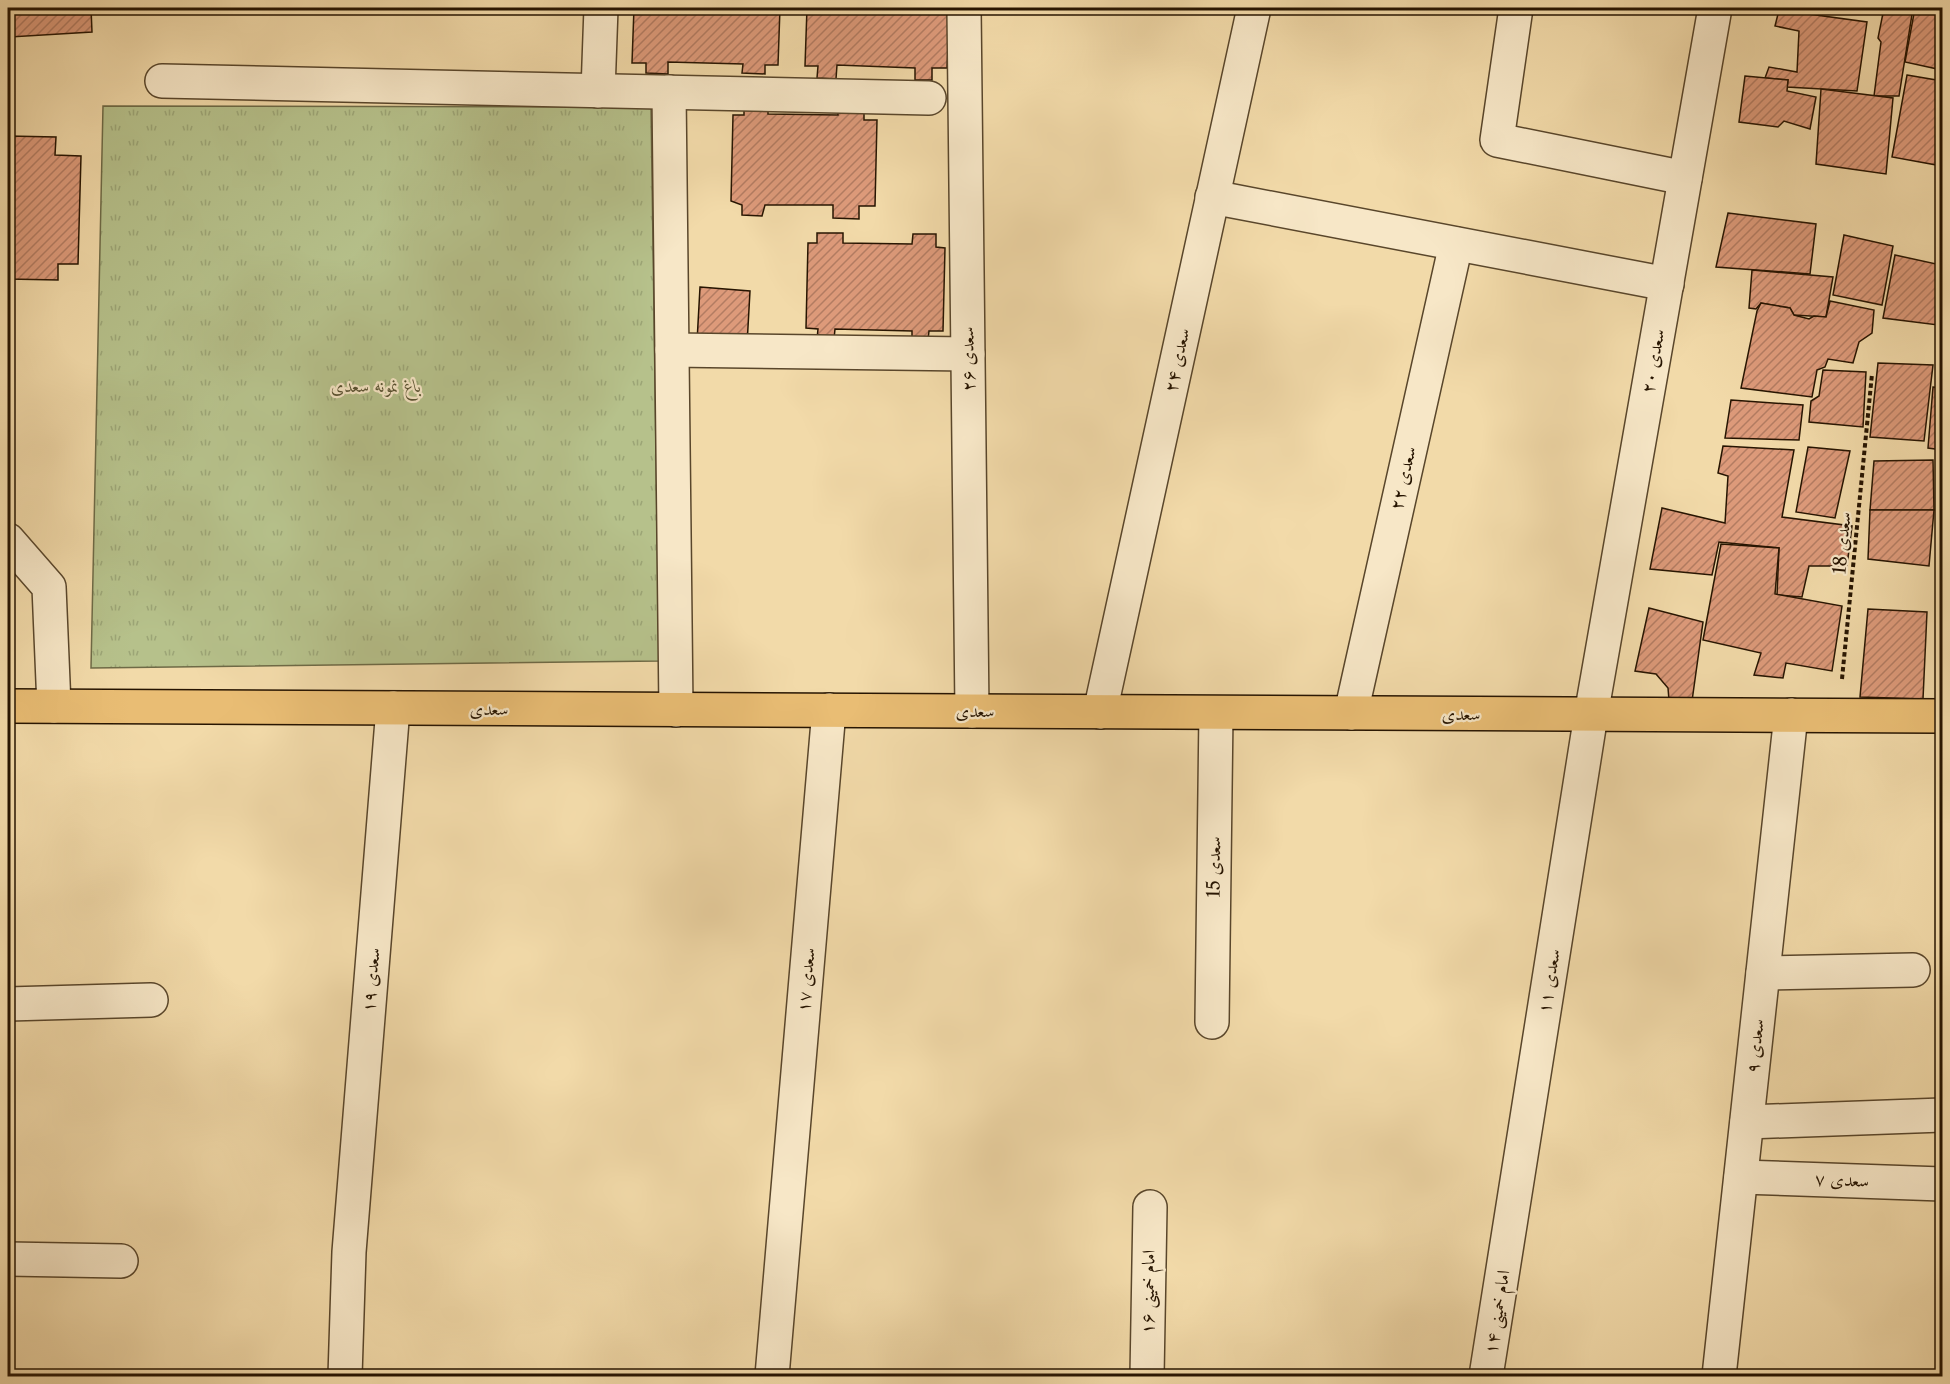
<svg xmlns="http://www.w3.org/2000/svg" width="1950" height="1384" font-family="'Libre Caslon Text',Amiri,serif">
	<style>
		.grass { fill: url(#grass-tufts); stroke: #6e6a46; stroke-width: 1.5 }
		.building { fill: url(#building-hatch); stroke: #261401; stroke-width: 1.5 }
		.lines { fill: none; stroke-linecap: round; stroke-linejoin: round }
		.minor-casing { stroke: #59462b; stroke-width: 36 }
		.major-casing { stroke: #261401; stroke-width: 36 }
		.path { stroke: #261401; stroke-width: 4; stroke-dasharray: 4.5 3; stroke-linecap: butt }
		.minor { stroke: #f7e7c7; stroke-width: 33 }
		.major { stroke: #e9bd74; stroke-width: 33 }
		.labels { text-anchor: middle; stroke-width: 4.5; stroke-linejoin: round; paint-order: stroke }
		.street-label { font-size: 18px; fill: #261401; stroke: #f7e7c7 }
		.park-label { font-size: 18px; font-style: italic; fill: #585131; stroke: #f7e7c7 }
	</style>
	<defs>
		<pattern id="grass-tufts" width="24" height="20" patternUnits="userSpaceOnUse" patternTransform="scale(1.5)"><rect width="24" height="20" fill="#b6c18b"/><path d="M3 7l-1-3M5 7V3M7 7l1-3M15 17l-1-3M17 17v-4M19 17l1-3" fill="none" stroke="#9ca576"/></pattern>
		<pattern id="building-hatch" width="6" height="6" patternUnits="userSpaceOnUse" patternTransform="scale(1.5)"><rect width="6" height="6" fill="#dd9a7a"/><path d="M-1 1l2-2M0 6l6-6M5 7l2-2" fill="none" stroke="#b37c62"/></pattern>
	</defs>
	<rect width="100%" height="100%" fill="#f2daa9"/>
	<filter id="stains"><feTurbulence type="fractalNoise" baseFrequency=".00333" numOctaves="4"/><feColorMatrix values="0 0 0 0 .2 0 0 0 0 .09 0 0 0 0 .02 0 0 0 .5 -.17"/></filter>
	<radialGradient id="worn" r=".72"><stop offset=".6" stop-color="#630" stop-opacity="0"/><stop offset="1" stop-color="#630" stop-opacity=".3"/></radialGradient>
	<path class="grass" d="M103,106L651,107L659,661L91,668Z"/>
	<g class="building">
		<path d="M8,8H91L92,32L10,37Z"/>
		<path d="M634,8H780L778,65H765V74L742,73L743,64L668,62V74L646,73V63H632Z"/>
		<path d="M807,8H950L947,68H932V80H915V68L837,65L836,79L817,78L818,66H805Z"/>
		<path d="M1884,8H1913L1899,96H1874L1881,42L1878,38Z"/>
		<path d="M1915,8H1942V70L1905,62Z"/>
		<path d="M1779,10L1867,22L1857,91L1787,87L1788,80L1765,78L1769,67L1797,72L1799,31L1775,26Z"/>
		<path d="M1907,75L1942,81V166L1892,157Z"/>
		<path d="M1745,76L1788,80L1787,91L1816,97L1810,129L1784,121L1778,127L1739,122Z"/>
		<path d="M1821,89L1893,98L1886,174L1816,164Z"/>
		<path d="M744,102L768,103V114L838,115V103L864,104V120H877L875,206H859V219L833,218V205H765L762,216L742,215V205L731,201L733,115H744Z"/>
		<path d="M8,136L56,137L55,155L81,156L78,264H58V280L8,279Z"/>
		<path d="M1728,213L1816,224L1810,274L1716,267Z"/>
		<path d="M817,233H843V243L912,244L913,234H936V247L945,248L943,331H929L928,340L912,339V331L835,329L834,339H817L818,329L806,328L808,243H817Z"/>
		<path d="M1844,235L1893,246L1882,305L1833,295Z"/>
		<path d="M1895,255L1941,265L1938,325L1883,318Z"/>
		<path d="M1752,270L1833,277L1826,317L1794,315L1790,308L1761,303L1756,309L1749,308Z"/>
		<path d="M700,287L750,291L747,345L697,342Z"/>
		<path d="M1830,301L1874,310L1872,333L1859,342L1853,363L1828,359L1825,367L1817,370L1812,397L1741,388L1757,311L1761,303L1790,308L1794,315L1809,319L1814,316L1826,317Z"/>
		<path d="M1942,312V355L1938,354Z"/>
		<path d="M1878,363L1933,365L1924,441L1870,437Z"/>
		<path d="M1823,370L1866,372L1863,427L1809,422L1811,401L1819,396Z"/>
		<path d="M1933,387L1942,388V450L1928,448Z"/>
		<path d="M1731,400L1803,405L1799,440L1725,438Z"/>
		<path d="M1723,446L1794,450L1782,517L1852,526L1847,566H1809L1802,597L1777,595L1779,548L1719,542L1712,575L1650,569L1662,508L1725,523L1728,476L1718,473Z"/>
		<path d="M1808,447L1850,451L1835,518L1796,512Z"/>
		<path d="M1933,460L1934,510H1870L1874,461Z"/>
		<path d="M1870,510H1934L1929,566L1868,559Z"/>
		<path d="M1721,544L1779,548L1775,594L1842,606L1832,671L1786,663L1783,678L1754,675L1761,653L1703,640Z"/>
		<path d="M1649,608L1703,622L1692,701L1669,700L1668,688L1656,674L1635,671Z"/>
		<path d="M1868,609L1927,612L1923,699L1860,697Z"/>
	</g>
	<g class="lines">
		<g class="minor-casing">
			<g id="minor">
				<path d="M964,8L972,711"/>
				<path d="M1516,8L1497,140L1685,178"/>
				<path d="M162,81L929,98"/>
				<path d="M598,91L601,8"/>
				<path d="M669,92L676,710"/>
				<path d="M1212,197L1667,284"/>
				<path d="M672,350L968,354"/>
				<path d="M8,540L49,587L54,706"/>
				<path d="M1100,712L1254,8"/>
				<path d="M1351,713L1456,244"/>
				<path d="M1763,973L1913,970"/>
				<path d="M8,1004L151,1000"/>
				<path d="M1212,1022L1216,713"/>
				<path d="M1747,1122L1942,1115"/>
				<path d="M1741,1177L1942,1184"/>
				<path d="M8,1259L121,1261"/>
				<path d="M345,1376L349,1252L393,708"/>
				<path d="M772,1376L829,710"/>
				<path d="M1147,1376L1150,1207"/>
				<path d="M1486,1376L1591,715L1715,8"/>
				<path d="M1719,1376L1791,715"/>
			</g>
		</g>
		<g class="major-casing">
			<path id="major" d="M8,706L1942,716"/>
		</g>
		<path class="path" d="M1842,679L1872,374"/>
		<use href="#minor" class="minor"/>
		<use href="#major" class="major"/>
	</g>
	<g class="labels">
		<g class="street-label">
			<text transform="translate(968 359) rotate(-91)" y="6">سعدی ۲۶</text>
			<text transform="translate(1177 360) rotate(-78)" y="6">سعدی ۲۴</text>
			<text transform="translate(1653 361) rotate(-80)" y="6">سعدی ۲۰</text>
			<text transform="translate(1403 478) rotate(-77)" y="6">سعدی ۲۲</text>
			<text transform="translate(1842 543) rotate(-85)" y="6">سعدی 18</text>
			<text x="489" y="715">سعدی</text>
			<text x="975" y="717">سعدی</text>
			<text x="1461" y="720">سعدی</text>
			<text transform="translate(1214 867) rotate(-89)" y="6">سعدی 15</text>
			<text transform="translate(371 980) rotate(-85)" y="6">سعدی ۱۹</text>
			<text transform="translate(806 980) rotate(-85)" y="6">سعدی ۱۷</text>
			<text transform="translate(1549 981) rotate(-81)" y="6">سعدی ۱۱</text>
			<text transform="translate(1755 1046) rotate(-84)" y="6">سعدی ۹</text>
			<text transform="translate(1842 1180) rotate(2)" y="6">سعدی ۷</text>
			<text transform="translate(1148 1292) rotate(-89)" y="6">امام خمینی ۱۶</text>
			<text transform="translate(1497 1312) rotate(-81)" y="6">امام خمینی ۱۴</text>
		</g>
		<g class="park-label">
			<text x="376" y="392">باغ نمونه سعدی</text>
		</g>
	</g>
	<rect width="1950" height="1384" fill="none" stroke="#f2daa9" stroke-width="30"/>
	<rect x="9" y="9" width="1932" height="1366" fill="none" stroke="#261401" stroke-width="3"/>
	<rect x="15" y="15" width="1920" height="1354" fill="none" stroke="#261401" stroke-width="1.5"/>
	<rect width="100%" height="100%" filter="url(#stains)"/>
	<rect width="100%" height="100%" fill="url(#worn)"/>
</svg>
